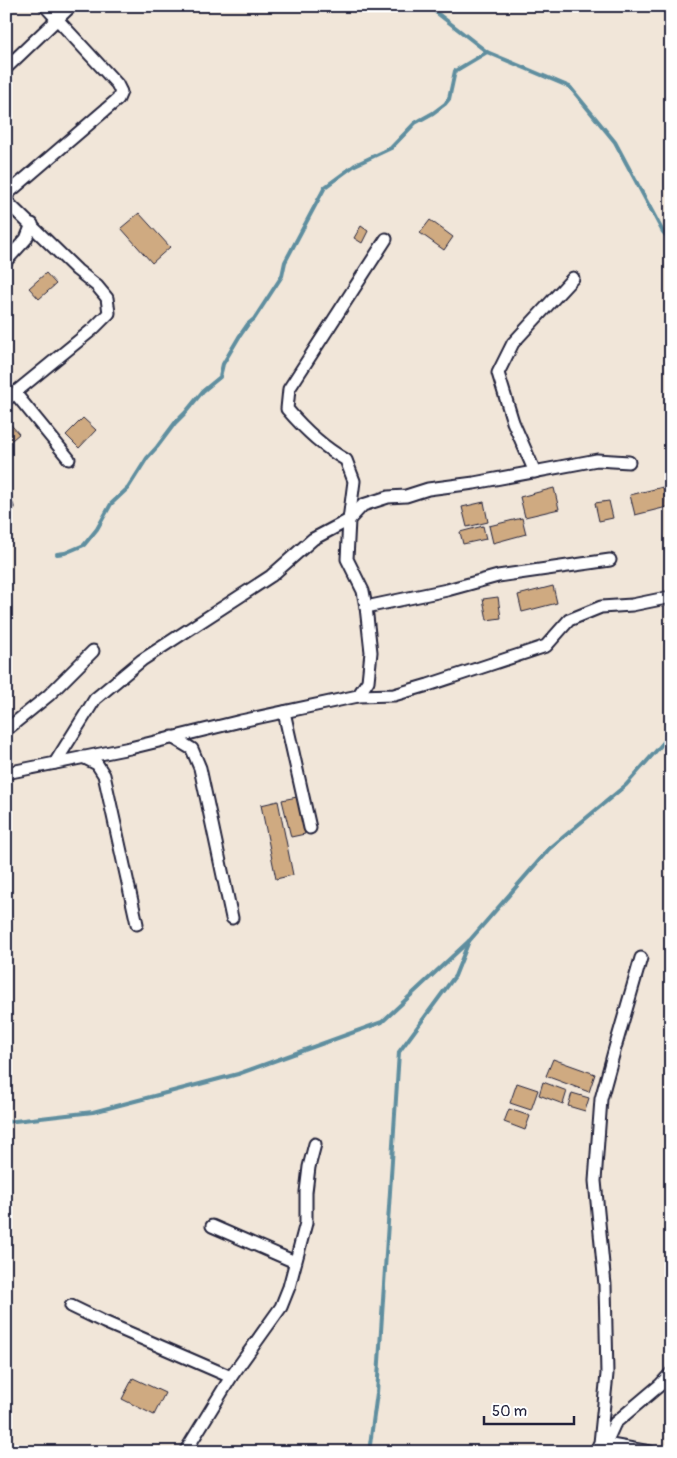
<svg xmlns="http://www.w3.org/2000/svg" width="677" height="1458" font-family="Pangolin,sans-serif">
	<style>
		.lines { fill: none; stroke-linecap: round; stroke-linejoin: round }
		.stream { stroke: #5e8e9f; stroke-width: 4 }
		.building { fill: #cfaa81; stroke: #22223b }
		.minor-casing { stroke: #22223b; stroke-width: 15 }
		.minor { stroke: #fff; stroke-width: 11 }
	</style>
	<rect width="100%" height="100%" fill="#f1e6d9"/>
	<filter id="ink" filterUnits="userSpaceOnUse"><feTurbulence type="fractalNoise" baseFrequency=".02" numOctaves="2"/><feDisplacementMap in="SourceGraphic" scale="10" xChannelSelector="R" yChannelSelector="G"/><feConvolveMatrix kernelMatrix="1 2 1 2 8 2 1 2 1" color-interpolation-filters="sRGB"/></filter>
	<g filter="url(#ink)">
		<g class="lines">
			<g class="stream">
				<path d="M428,6L487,52L570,87L615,142L663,232L671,241"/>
				<path d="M57,554L65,553L84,545L97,529L111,504L128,488L147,458L157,447L175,423L185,413L203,391L220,377L223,364L239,337L248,324L254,319L282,276L285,262L325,187L355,165L391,148L415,123L433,113L445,104L449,99L455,71L487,52"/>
				<path d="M6,1122L93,1112L238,1074L382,1022L470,940L549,849L626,785L671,734"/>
				<path d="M369,1452L377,1393L399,1052L455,976L469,941"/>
			</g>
		</g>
		<g class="building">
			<path d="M139,213L170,247L152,263L121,228Z"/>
			<path d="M430,220L453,237L444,250L420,233Z"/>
			<path d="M361,226L368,231L362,243L354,238Z"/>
			<path d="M46,273L56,284L39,299L29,288Z"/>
			<path d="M83,418L96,430L79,448L66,435Z"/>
			<path d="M6,419L19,434L6,445Z"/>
			<path d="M663,487L667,507L635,515L630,495Z"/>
			<path d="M554,488L559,509L525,517L520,497Z"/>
			<path d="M609,501L613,518L599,521L595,503Z"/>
			<path d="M484,502L488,522L467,527L462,507Z"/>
			<path d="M522,518L526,534L493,543L489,526Z"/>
			<path d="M483,526L486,539L463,544L460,532Z"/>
			<path d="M553,586L557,603L522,612L518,595Z"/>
			<path d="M498,597L501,618L487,620L483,599Z"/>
			<path d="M297,797L305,834L291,837L282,800Z"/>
			<path d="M278,801L293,875L276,879L261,805Z"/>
			<path d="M553,1059L595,1074L589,1092L546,1076Z"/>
			<path d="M543,1082L567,1091L563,1104L539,1095Z"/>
			<path d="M517,1083L538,1090L531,1110L510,1103Z"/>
			<path d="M572,1093L589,1098L585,1111L568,1106Z"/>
			<path d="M509,1109L530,1116L525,1130L504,1122Z"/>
			<path d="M133,1378L165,1393L154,1415L122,1399Z"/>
		</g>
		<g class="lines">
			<g class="minor-casing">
				<g id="minor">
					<path d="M6,68L71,6"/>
					<path d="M6,195L118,99L121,92L117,84L45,6"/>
					<path d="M6,201L77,270L97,286L107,298L109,313L93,329L6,400"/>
					<path d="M6,261L26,239L32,224"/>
					<path d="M15,393L69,459"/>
					<path d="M535,472L513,422L498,373L513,343L573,278"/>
					<path d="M6,506L7,507"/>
					<path d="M366,607L447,590L498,576L610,560"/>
					<path d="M358,696L368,681L371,652L366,607L363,591L347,559L349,520L363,505L388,497L406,496L428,489L474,483L597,460L629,462"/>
					<path d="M284,712L310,828"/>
					<path d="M6,730L49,695L93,651"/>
					<path d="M172,737L192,749L200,768L232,918"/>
					<path d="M83,757L97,764L104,775L137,924"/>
					<path d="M55,763L95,699L142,660L271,576L313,539L349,520L354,481L346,460C323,447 304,429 287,409L289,389L386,239"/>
					<path d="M6,773L130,748L241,721L358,696L394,695L428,685L546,646L569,620L601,607L632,605L671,597"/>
					<path d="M212,1226L295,1262"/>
					<path d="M71,1306L104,1322L231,1377"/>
					<path d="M600,1443L607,1374L605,1285L595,1181L601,1099L615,1048L641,958"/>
					<path d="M605,1445L615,1423L660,1385L671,1373"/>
					<path d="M185,1452L231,1377L281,1307L289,1287L306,1223V1192L309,1167L315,1144"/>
					<path d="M595,1452L600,1443L650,1452"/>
				</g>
			</g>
			<use href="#minor" class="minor"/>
		</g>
	</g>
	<rect width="677" height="1458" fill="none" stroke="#fff" stroke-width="25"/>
	<rect x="12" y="12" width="652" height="1433" fill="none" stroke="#22223b" stroke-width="2" filter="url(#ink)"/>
	<path d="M484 1416v8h90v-8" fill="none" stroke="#22223b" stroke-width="2.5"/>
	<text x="492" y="1416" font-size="15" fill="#22223b" stroke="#ffffff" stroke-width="4" paint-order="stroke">50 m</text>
</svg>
